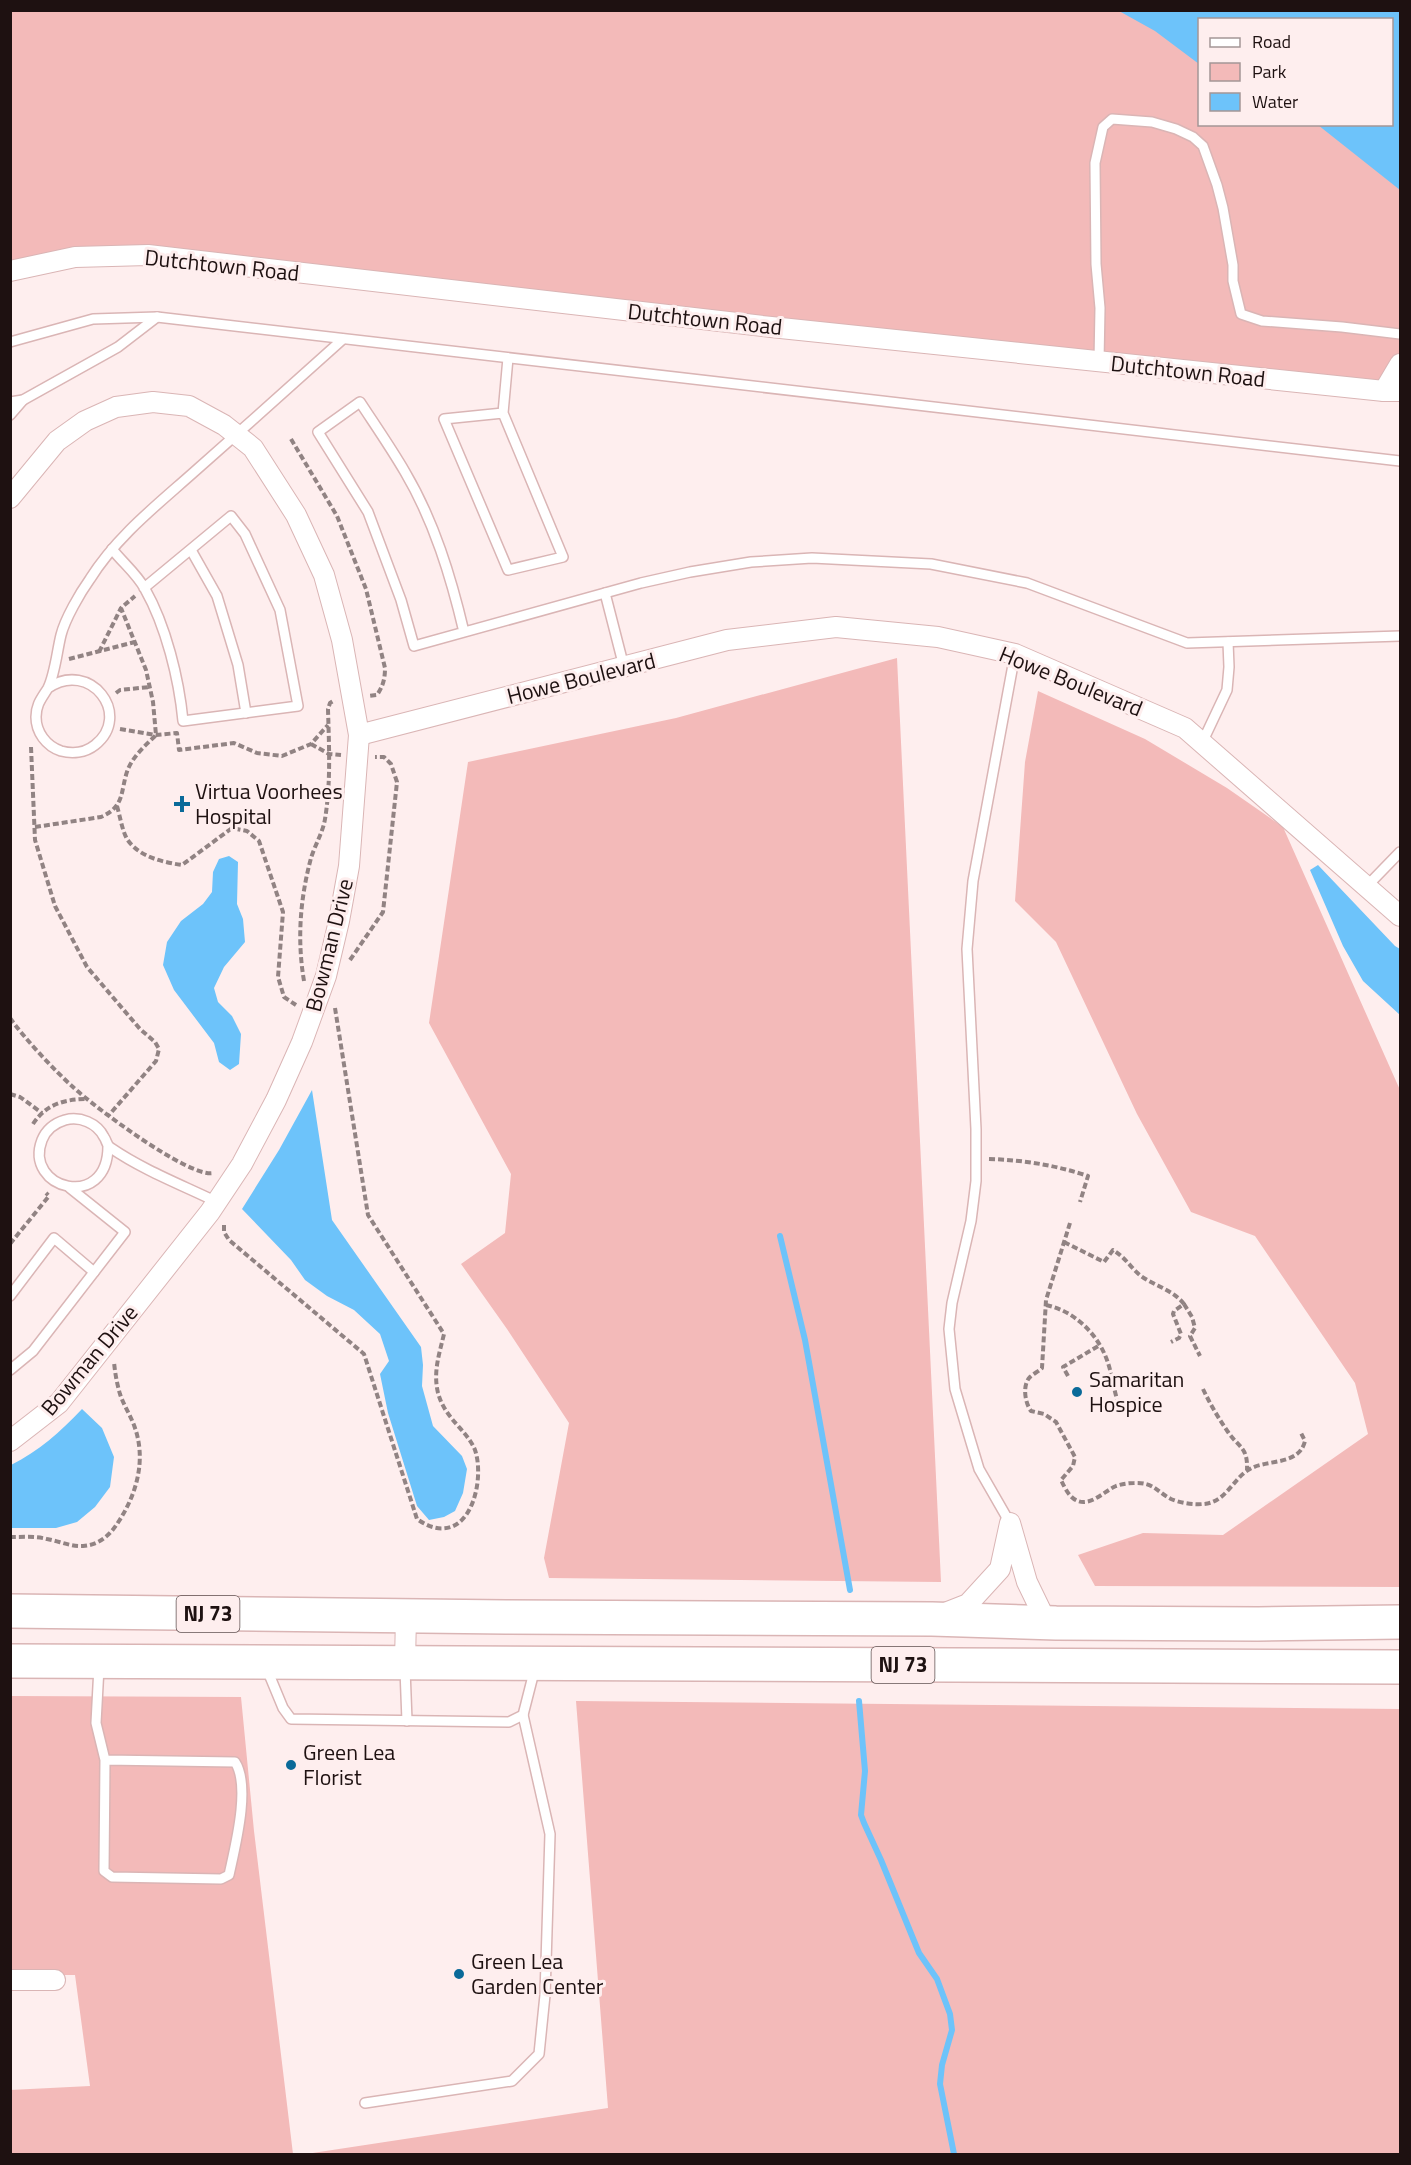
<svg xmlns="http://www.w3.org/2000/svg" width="1411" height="2165" font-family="'Titillium Web',sans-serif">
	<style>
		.green { fill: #f3bab9; fill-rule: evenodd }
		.water { fill: #6dc3fa }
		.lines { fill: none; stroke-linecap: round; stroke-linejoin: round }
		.stream { stroke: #6dc3fa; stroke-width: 6 }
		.lane-casing { stroke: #dab5b5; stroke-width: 12 }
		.street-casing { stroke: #dab5b5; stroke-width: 22 }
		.highway-casing { stroke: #dab5b5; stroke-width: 36 }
		.path { stroke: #918383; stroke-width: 4; stroke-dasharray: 6 3; stroke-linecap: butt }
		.lane { stroke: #fff; stroke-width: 9 }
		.street { stroke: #fff; stroke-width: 20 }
		.highway { stroke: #fff; stroke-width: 33 }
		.poi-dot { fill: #0a6a99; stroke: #feeeee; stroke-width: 2 }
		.labels { text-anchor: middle; stroke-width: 6; stroke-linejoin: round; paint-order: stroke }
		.shield { fill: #feeeee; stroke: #615353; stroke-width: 1.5 }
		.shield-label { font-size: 21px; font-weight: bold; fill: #1e1111 }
		.street-label { font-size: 22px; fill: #1e1111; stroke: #feeeee }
		.poi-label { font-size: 22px; fill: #1e1111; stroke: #feeeee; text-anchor: start }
	</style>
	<rect width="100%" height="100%" fill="#feeeee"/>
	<g class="green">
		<path d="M11,11H1400V391L148,255L11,271ZM1200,20H1392V124H1200Z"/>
		<path d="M897,658L941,1582L549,1578L544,1558L569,1423L507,1329L461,1264L505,1233L511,1174L429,1023L468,762L676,718Z"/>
		<path d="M1038,691L1145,739L1227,788L1283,827L1400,1090V1587L1095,1586L1078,1555L1143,1533L1223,1535L1368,1434L1355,1383L1255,1236L1191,1212L1137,1114L1056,942L1015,901L1025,762Z"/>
		<path d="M11,1696L241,1697L254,1831L293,2154H11L10,2090L90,2086L75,1975H11Z"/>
		<path d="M576,1701L1400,1709V2154H306L608,2108Z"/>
	</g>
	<g class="water">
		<path d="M1119,11H1400V190L1318,125L1392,124V20H1200L1199,64L1155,31Z"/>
		<path d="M229,856L238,862L237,904L243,919L245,942L224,967L214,988L218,1002L232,1016L241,1034L239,1064L230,1070L219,1062L214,1043L174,990L163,965L167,942L181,921L203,904L212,892L213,872L219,859Z"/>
		<path d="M1318,865L1395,946L1400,949V1015L1363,981L1343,946L1310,870Z"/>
		<path d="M312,1090L332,1220L421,1347L423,1365L422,1386L433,1426L462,1456L467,1469L463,1493L455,1511L444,1517L429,1520L417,1506L388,1413L380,1374L389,1361L380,1334L354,1310L327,1296L305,1280L291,1260L242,1209L279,1150Z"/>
		<path d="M82,1409L102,1428L114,1457L110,1487L95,1507L77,1522L56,1528H11V1465C39,1451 60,1432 82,1409Z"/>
	</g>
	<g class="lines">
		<g class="stream">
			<path d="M780,1236L805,1340L850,1590"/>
			<path d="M859,1701L865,1771L861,1815L864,1823L881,1860L919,1953L937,1979L950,2014L952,2030L942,2065L940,2084L954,2154"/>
		</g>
		<g class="lane-casing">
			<g id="lane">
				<path d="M10,342L93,319L157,317L1400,461"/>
				<path d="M1099,361L1100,308L1096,264L1095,163L1103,127L1112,119L1152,122L1176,129L1193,137L1203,146L1217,185L1223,208L1233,265V281L1241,314L1262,321L1342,327L1400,334"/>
				<path d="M10,402L23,400L118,347L157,317"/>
				<path d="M503,413L444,419L508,570L563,557L503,413L508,358"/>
				<path d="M10,415L23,400"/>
				<path d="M112,549C122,562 137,574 145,589C166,626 179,679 183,721L298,706L280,610L245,534L231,516L144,588"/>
				<path d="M191,550L217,596L238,665L246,713"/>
				<path d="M605,593L624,667"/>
				<path d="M464,632C451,577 434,521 405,472C391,448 375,425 360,402L318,432L368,512L401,600L414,646L641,583L690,572L751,562L812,558L931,564L1027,583L1187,643L1400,636"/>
				<path d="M48,688C90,659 133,715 95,745C85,753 72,754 61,751C46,746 36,732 36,717C36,704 42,698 48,688C55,674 57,651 61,635C65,619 80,593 90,579C117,536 157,505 194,472C244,428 294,383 343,339"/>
				<path d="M1202,743L1227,690L1229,667L1228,642"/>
				<path d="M1367,886L1400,852"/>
				<path d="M108,1146C108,1212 23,1189 42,1140C46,1130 55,1123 65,1120C80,1116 97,1123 104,1137C107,1141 106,1145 111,1148C143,1170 182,1185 217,1202"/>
				<path d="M10,1296L54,1238L94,1272"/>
				<path d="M10,1370L33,1351L125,1232L70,1188"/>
				<path d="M1010,1523L979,1469L955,1389L949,1329L952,1303L971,1221L976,1181V1129L967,949L973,881L1015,654"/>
				<path d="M99,1667L96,1723L105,1760L104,1871L112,1877L221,1879L229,1875C235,1847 251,1786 235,1762L105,1760"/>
				<path d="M266,1667L283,1708L291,1719L509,1722L523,1715L535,1668"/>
				<path d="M405,1669L407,1721"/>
				<path d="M365,2103L512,2081L539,2054L545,1995L550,1834L523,1715"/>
			</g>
		</g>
		<g class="street-casing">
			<g id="street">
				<path d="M10,271L75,257L148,255L771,327L1384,391H1400"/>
				<path d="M1384,391L1400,364"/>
				<path d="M10,498L57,441L85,421L116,407L153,402L189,406L224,425L253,448L296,515L324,575L342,640L359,735L349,866L339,921L326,976L302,1042L276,1100L242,1164L210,1212L59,1403L10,1441"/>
				<path d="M359,735L727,640L836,627L938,637L1015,654L1185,728L1400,916"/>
				<path d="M945,1613L968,1604L1000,1569L1010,1523L1027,1582L1043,1615L1056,1623"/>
				<path d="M405,1662L406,1616"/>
				<path d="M10,1980H55"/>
			</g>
		</g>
		<g class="highway-casing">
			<g id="highway">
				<path d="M10,1611L506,1617L932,1619L1056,1623L1258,1624L1400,1622"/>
				<path d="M10,1661L1400,1667"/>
			</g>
		</g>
		<g class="path">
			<path d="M291,439L337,516L366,589L385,668C385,679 383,686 377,695L369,696"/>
			<path d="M99,652L121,608"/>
			<path d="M69,659L135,642"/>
			<path d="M116,693L120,690L150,687"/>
			<path d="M120,729L156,735L177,733L179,750L234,743L257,753L282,756L311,744L328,725"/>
			<path d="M311,744L329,754L341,755"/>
			<path d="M31,747L35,840L55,906L87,967L140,1029L155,1042L159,1049L156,1061L109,1115"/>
			<path d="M117,806C120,816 122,830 127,839C139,857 162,862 182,865L232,828L247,831L259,841L283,912L278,977L284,997L296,1005"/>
			<path d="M35,827L101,817C126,806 120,790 128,769C134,755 146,745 156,735L153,702L146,670L121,608L135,596"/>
			<path d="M350,960L383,912L397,782L391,764L384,757H375"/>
			<path d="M304,981C297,940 300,899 311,858C315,845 323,832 325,819C331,783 329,746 328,709L330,703L335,700"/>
			<path d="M10,1018C25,1039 54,1070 73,1087C93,1106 189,1178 213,1173"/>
			<path d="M10,1094L20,1097L42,1113"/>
			<path d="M33,1124C46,1104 65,1099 88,1099"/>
			<path d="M989,1159C1023,1160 1055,1165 1088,1176L1080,1202"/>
			<path d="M1070,1223L1046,1300L1042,1368C1039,1371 1033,1374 1030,1377C1022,1385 1025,1403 1031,1411L1044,1414L1056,1422L1075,1457L1073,1466L1061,1480C1064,1486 1068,1495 1074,1499C1089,1509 1104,1491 1116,1486C1122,1484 1128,1483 1134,1483C1154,1482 1157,1492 1171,1499C1180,1503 1194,1505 1203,1504C1226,1503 1233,1478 1250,1469C1267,1459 1299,1466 1305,1441L1300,1431"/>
			<path d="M224,1225V1232L229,1240L364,1354L417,1519C427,1526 438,1531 451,1527C476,1518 483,1473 475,1450C467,1430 445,1419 438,1393C433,1372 439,1355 444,1334L368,1215L335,1008"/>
			<path d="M1064,1242L1104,1262L1113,1250C1125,1257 1131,1268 1141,1276C1155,1286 1173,1290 1184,1304L1174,1311L1173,1314L1181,1334L1179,1338L1171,1342"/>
			<path d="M10,1244L49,1196L46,1193"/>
			<path d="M1184,1304L1192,1317L1195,1328L1190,1336L1200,1356"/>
			<path d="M1046,1305C1075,1311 1099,1335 1108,1363C1113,1378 1114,1393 1120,1408"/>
			<path d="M1068,1376L1063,1367L1100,1345"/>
			<path d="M1203,1389C1210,1404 1219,1419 1228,1432C1239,1448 1248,1447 1247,1470"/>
			<path d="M10,1537C22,1537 36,1536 47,1539C59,1541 71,1547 83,1546C100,1545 111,1534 119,1521C137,1493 146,1460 135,1428C131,1416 124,1406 120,1394C117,1384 115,1373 114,1362"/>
		</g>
		<use href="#lane" class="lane"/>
		<use href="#street" class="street"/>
		<use href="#highway" class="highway"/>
	</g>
	<g class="poi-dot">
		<path d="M179 795h6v6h6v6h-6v6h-6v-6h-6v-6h6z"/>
		<circle cx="1077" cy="1392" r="6"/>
		<circle cx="291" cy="1765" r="6"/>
		<circle cx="459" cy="1974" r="6"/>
	</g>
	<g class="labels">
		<g class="shield">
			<rect x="176.5" y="1596" width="63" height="36" rx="4.5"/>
			<rect x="871.5" y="1647" width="63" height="36" rx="4.5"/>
		</g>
		<g class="shield-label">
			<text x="208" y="1621">NJ 73</text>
			<text x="903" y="1672">NJ 73</text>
		</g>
		<g class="street-label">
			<text transform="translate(222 265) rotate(6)" y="8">Dutchtown Road</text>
			<text transform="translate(705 319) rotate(6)" y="8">Dutchtown Road</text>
			<text transform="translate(1188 371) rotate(6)" y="8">Dutchtown Road</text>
			<text transform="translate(581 678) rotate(-14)" y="8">Howe Boulevard</text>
			<text transform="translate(1071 681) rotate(22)" y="8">Howe Boulevard</text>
			<text transform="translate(329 945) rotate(-76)" y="8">Bowman Drive</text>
			<text transform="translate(89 1360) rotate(-50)" y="8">Bowman Drive</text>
		</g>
		<g class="poi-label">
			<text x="195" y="799">Virtua Voorhees<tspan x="195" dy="25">Hospital</tspan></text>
			<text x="1089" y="1387">Samaritan<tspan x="1089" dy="25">Hospice</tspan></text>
			<text x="303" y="1760">Green Lea<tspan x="303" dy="25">Florist</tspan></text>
			<text x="471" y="1969">Green Lea<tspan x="471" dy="25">Garden Center</tspan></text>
		</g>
	</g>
	<rect width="1411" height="2165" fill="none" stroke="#1e1111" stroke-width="24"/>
	<rect x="1198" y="18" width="195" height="108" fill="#feeeee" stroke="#a49696" stroke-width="1.5"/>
	<rect x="1210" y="38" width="30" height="9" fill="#ffffff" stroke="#a49696" stroke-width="1.5"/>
	<text x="1252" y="48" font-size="18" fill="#1e1111">Road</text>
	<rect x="1210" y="63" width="30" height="18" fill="#f3bab9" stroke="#a49696" stroke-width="1.5"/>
	<text x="1252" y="78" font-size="18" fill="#1e1111">Park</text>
	<rect x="1210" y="93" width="30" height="18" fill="#6dc3fa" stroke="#a49696" stroke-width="1.5"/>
	<text x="1252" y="108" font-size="18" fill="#1e1111">Water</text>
</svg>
